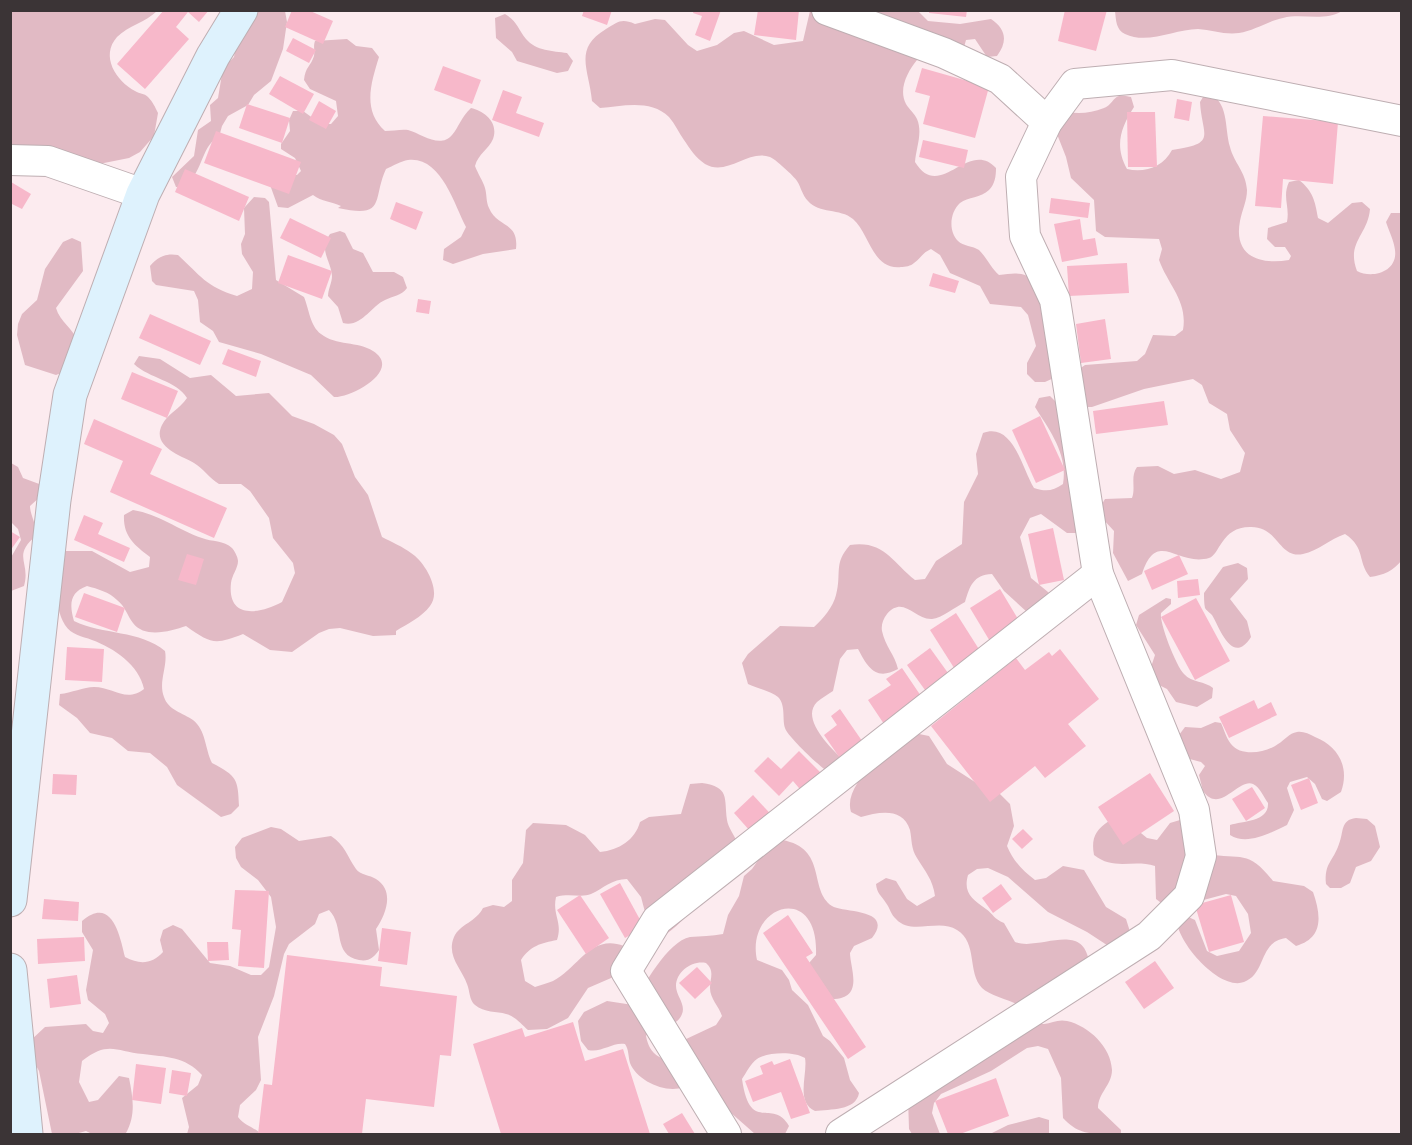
<svg xmlns="http://www.w3.org/2000/svg" width="1412" height="1145" font-family="Merriweather,serif">
	<style>
		.green { fill: #e1bac4 }
		.building { fill: #f7b8ca }
		.lines { fill: none; stroke-linecap: round; stroke-linejoin: round }
		.street-casing { stroke: #beaeb2; stroke-width: 32 }
		.secondary-casing { stroke: #beaeb2; stroke-width: 35 }
		.street { stroke: #fff; stroke-width: 30 }
		.secondary { stroke: #def2fd; stroke-width: 33 }
	</style>
	<rect width="100%" height="100%" fill="#fcebef"/>
	<g class="green">
		<path d="M10,11H157C146,22 128,26 117,37C100,56 116,81 135,91C140,94 144,93 148,97C153,102 155,107 158,113L154,136L140,152L129,158L74,169L11,147Z"/>
		<path d="M255,11H285L287,22L283,49L271,81L254,95L248,105L228,116L222,126L219,137C217,139 213,140 211,143C200,155 198,187 176,187L172,177L194,156L198,130L211,121L210,105L218,98L223,68L234,57L236,45Z"/>
		<path d="M810,11H918L928,21L960,24L991,19C1006,29 1008,41 997,56L987,57L975,39L966,40L963,51L917,60C908,71 898,89 906,104C909,109 915,114 917,119C923,133 916,148 915,162C940,203 968,138 996,168C996,176 995,184 989,190C981,198 968,197 960,203C950,212 948,231 958,241C963,246 973,246 979,250C987,258 991,268 999,275C1016,273 1025,271 1037,284L1056,377L1045,382H1035L1027,374V363L1036,346L1028,315L1021,307L990,304L980,286L950,273L940,255L931,249C922,253 921,258 914,263C911,266 905,267 901,267C872,270 870,234 853,219C840,208 819,214 808,201C802,195 801,187 797,181C795,177 774,158 770,157C748,149 727,177 705,164C696,158 690,149 684,140C679,133 675,124 669,117C651,99 623,106 600,108L592,101C589,69 573,49 606,29C618,22 621,18 635,24L655,19L665,20L688,45L697,51L717,45L734,33L744,31L774,45L803,41Z"/>
		<path d="M1115,11V10L1342,11C1324,22 1302,13 1283,18C1268,21 1254,31 1239,33C1225,35 1212,30 1198,29C1175,29 1148,45 1125,34C1116,30 1116,20 1115,11Z"/>
		<path d="M505,14C517,21 518,29 526,39C536,51 553,51 567,53L573,61L568,71L557,73L517,61L512,52L496,38L495,18Z"/>
		<path d="M347,39L356,46L372,48L379,57C371,83 362,110 385,131C392,131 402,129 408,130C422,134 440,149 452,135C459,127 461,117 471,108C484,111 499,122 493,139C489,149 478,154 475,166C478,174 483,181 485,188C487,195 486,202 489,208C497,228 519,221 516,249L483,254L453,264L443,260L444,249L461,237L466,227C454,204 441,156 408,160C401,161 393,166 386,169C372,199 387,219 338,208L341,206C331,201 322,202 313,195L288,208L278,207L269,182L276,174L297,175L301,171L295,158L281,149V144L290,131L289,120L293,111H303L321,124H331L338,116L336,101L310,89L304,80C305,67 311,66 314,56C315,50 313,47 315,41Z"/>
		<path d="M1206,92C1230,101 1224,127 1230,147C1234,163 1246,172 1247,190C1247,201 1242,210 1240,221C1233,257 1261,265 1289,260L1291,256L1285,247H1275L1267,239L1268,228L1287,222C1290,206 1282,197 1289,182L1299,180C1313,191 1315,201 1318,218L1328,223L1352,203L1362,202L1370,209C1368,235 1346,242 1357,271C1372,279 1398,272 1395,250C1394,241 1389,231 1386,222L1391,213H1401L1402,560C1393,571 1384,575 1370,577C1357,561 1366,548 1345,534C1330,539 1318,551 1303,554C1278,559 1279,526 1250,527C1221,527 1220,555 1209,558C1177,567 1157,528 1142,574L1128,581L1113,553L1114,531L1103,519L1102,504L1105,499L1132,498C1136,487 1130,477 1137,467L1158,466L1174,474L1195,470L1221,479L1240,472L1245,453L1230,430L1227,414L1209,403L1202,385L1193,379L1144,389L1092,407H1080L1072,374L1085,365L1137,361L1145,354L1153,335L1175,336L1183,330C1188,301 1168,285 1159,260L1162,249L1159,239L1105,237L1096,231L1094,200L1071,178L1066,157L1055,129L1067,112C1080,114 1091,113 1104,108C1117,102 1111,92 1131,97L1134,107C1121,127 1114,146 1127,169C1145,173 1163,167 1172,150C1218,143 1202,137 1200,102Z"/>
		<path d="M254,197L265,198L269,202L276,280L304,297C309,309 310,326 321,334C336,346 358,341 373,351C403,370 351,398 334,397L311,375L261,354L219,342L213,331L200,322L198,300L194,291L156,285L152,281L150,266C158,257 165,253 178,255C200,275 206,287 237,296L252,289L253,272L242,254L241,244L245,234L244,208Z"/>
		<path d="M340,231L345,233L353,249L363,253L373,272H394L403,277L407,288C401,296 393,296 385,300C371,306 361,328 343,323L338,307L328,296C328,289 332,283 332,276C331,260 318,250 330,234Z"/>
		<path d="M72,238L81,242L83,271L56,308C60,322 73,328 78,342L66,371L56,375L25,365L17,335L18,324L22,314L37,300L45,269L63,242Z"/>
		<path d="M139,356L160,359L190,378L211,375L236,396L269,393L292,416L314,424L334,435L342,444L355,477L368,495L382,537C392,542 403,547 411,553C425,562 442,591 430,606C422,617 407,624 396,631V635L373,636L340,628L329,629L319,633L292,652L270,650L243,634C215,645 211,644 186,626C171,631 145,639 133,623C127,615 125,606 117,600C109,592 98,589 87,586C70,592 69,604 74,621C103,635 140,630 165,651C168,666 158,682 164,697C168,710 183,713 193,720C206,730 205,749 212,763C237,776 238,779 239,806L231,814L221,817L177,785L167,767L150,753L128,751L112,738L90,733L77,718L59,705L60,694C71,693 84,687 94,687C113,687 126,703 144,689C139,665 114,648 92,640C82,636 71,635 65,625C52,604 58,574 60,551H92L130,572L149,567L150,557C134,545 123,536 124,515L133,510C159,514 178,530 202,538C212,542 224,540 232,548C234,550 238,557 238,561C238,568 232,575 231,583C227,620 260,614 282,602L295,573L293,563L273,538L269,518L250,491L241,484H219C210,479 203,468 194,463C182,456 151,447 162,425C167,414 180,409 187,398C176,380 150,379 134,364Z"/>
		<path d="M1050,396L1058,404L1077,533H1067L1041,514L1030,518L1020,537L1031,578L1048,592L1054,600L1028,613L1004,591L992,574C973,575 970,586 965,602C955,607 942,618 932,619C914,620 904,595 887,614C883,619 881,625 882,631C885,646 895,655 898,669C876,681 868,668 858,649L847,650L840,659L833,691C828,694 822,698 817,702C800,719 831,748 843,760L830,773C823,770 787,736 785,728C782,719 786,705 778,697C771,691 756,688 748,684L742,663L748,654L780,626L814,627C823,619 833,607 836,595C842,573 833,564 850,545C884,540 892,562 915,580L925,579L936,561L962,544L964,502L978,474L976,454L983,433C1013,422 1022,468 1034,488C1046,492 1053,491 1063,484C1068,454 1050,431 1035,407L1039,398Z"/>
		<path d="M11,463L18,467L23,478L42,485V495L30,506C30,514 36,524 37,535C11,556 31,562 24,586L11,591L10,559L21,540L18,529L11,522Z"/>
		<path d="M1238,563L1247,568L1248,579L1230,599L1247,621L1251,637C1232,667 1219,626 1212,615C1210,613 1206,610 1205,608C1204,604 1204,597 1204,593L1223,567Z"/>
		<path d="M1166,598L1171,599V604L1161,613C1159,622 1176,666 1184,674C1192,683 1205,681 1213,688L1212,698L1197,707L1176,702L1167,689L1157,684L1150,670L1155,655L1136,625L1139,615Z"/>
		<path d="M1215,722L1221,723C1224,729 1226,738 1231,744C1241,757 1266,753 1278,744C1285,740 1289,733 1297,732C1303,731 1309,734 1315,737C1338,746 1350,767 1341,792L1327,801L1322,799L1315,784L1307,777L1290,782L1287,788L1294,810L1287,825C1270,833 1247,846 1230,835V825C1243,821 1269,822 1268,803C1264,798 1260,787 1253,784C1238,778 1220,815 1203,791L1199,775L1205,766L1201,762L1186,758L1179,735L1185,727L1201,728Z"/>
		<path d="M919,734L929,736L947,764L975,782L995,789L1010,804L1014,826L1007,846C1013,861 1023,871 1035,880L1046,878L1063,866L1084,870L1106,907L1126,919L1132,938L1113,949L1087,932L1048,912L1008,877L988,868L977,869L968,875C963,893 972,899 986,909C993,914 994,919 1004,923L1015,942C1038,951 1079,923 1088,957L1019,1005C1009,1000 989,995 982,988C967,972 978,943 957,930C939,918 911,936 896,919C891,915 890,908 886,903C881,895 877,894 876,884L886,878L896,881L907,899L917,906L935,896C933,880 925,871 917,858C911,849 912,840 910,830C903,807 879,812 861,817L851,812C842,783 891,746 919,734Z"/>
		<path d="M702,783C730,787 724,798 727,820C728,827 734,835 737,842C716,873 696,914 665,935L649,927L641,897L627,879C612,879 604,888 591,894C582,898 569,893 556,897C552,915 563,922 557,940C541,943 530,946 521,960L525,981L535,987C541,985 548,983 553,981C578,968 591,933 624,946L618,975L588,988L568,1018L547,1029L528,1030C522,1025 515,1016 506,1014C497,1011 484,1013 475,1005C469,1000 470,991 467,984C462,969 446,956 454,937C460,924 476,922 483,908L493,905L504,907L512,901V880L523,863L526,830L533,823L566,825L585,835L600,852C619,850 635,840 640,822L649,817L681,814L690,784Z"/>
		<path d="M1356,818L1367,819L1375,826L1380,847L1371,861L1356,867L1350,883L1341,888H1330L1326,884C1324,863 1333,862 1339,844C1344,832 1340,820 1356,818Z"/>
		<path d="M1180,820L1207,854C1242,860 1248,849 1273,881L1304,886L1313,892C1321,915 1324,938 1296,946L1286,938C1258,942 1267,973 1244,982C1220,991 1179,944 1177,922L1186,916L1195,920L1207,951L1217,956L1239,951L1251,933L1248,914L1236,896L1226,894L1196,902L1164,905L1156,899L1155,866C1133,859 1114,871 1094,855C1091,839 1095,830 1109,821L1130,824L1147,838L1157,840L1170,823Z"/>
		<path d="M271,827L281,829L299,841L331,836C345,845 347,856 356,869C360,875 370,875 376,879C395,891 386,914 376,929L379,950C374,957 369,962 359,960C332,955 345,926 329,910L319,914L315,924L289,944L284,954L274,996L258,1037L261,1080L256,1090L240,1105L238,1117C245,1126 254,1127 261,1134H187L189,1127L182,1098L198,1085L202,1075C185,1056 165,1057 143,1054C116,1052 109,1040 82,1061L79,1082L89,1102L98,1100L119,1076L129,1078C133,1098 136,1115 126,1133L92,1134L86,1131L75,1134H52L39,1071L29,1052L30,1041L45,1027L86,1024L93,1031L103,1033L109,1023L105,1014L88,1000L86,990L93,950L82,932V921C112,895 120,936 125,957C140,965 152,964 163,952L160,940L163,930L173,925L182,929L210,963L230,966L251,975H261L269,967L276,927L271,897L258,880L241,867L236,858L235,847L242,838Z"/>
		<path d="M782,840C828,848 808,890 832,906C842,913 895,908 872,938L854,946L850,953C850,968 865,999 832,999L809,963L816,955C819,881 745,905 757,960L782,970L789,980L792,990L808,1005L823,1036L830,1041L844,1058L850,1080L859,1093C856,1111 830,1109 815,1111C795,1102 808,1074 805,1058C794,1051 767,1052 757,1059C751,1063 746,1073 742,1079C750,1135 772,1097 789,1126L785,1134H755L730,1112L684,1040L716,1025L722,1016C719,1006 710,999 710,988C710,978 715,971 706,963C693,960 676,971 676,986C676,996 686,1004 682,1014C678,1026 660,1028 649,1031L646,1036C650,1057 662,1059 680,1064L684,1087C666,1094 637,1081 630,1063C628,1056 629,1050 625,1044C612,1042 602,1053 588,1050L581,1041L578,1021L584,1012L607,1001L633,1005C643,986 668,941 690,937C701,936 712,936 723,934L728,915L739,896L744,876L752,869L764,852Z"/>
		<path d="M1016,1017C1025,1019 1035,1024 1044,1024C1052,1023 1058,1019 1067,1021C1089,1026 1111,1047 1112,1070C1112,1085 1098,1093 1098,1108L1121,1130V1134C1097,1134 1080,1137 1063,1118L1061,1078L1048,1049L1038,1046L1027,1048L991,1071L941,1094L934,1103L932,1113L940,1134H912L909,1129L908,1098Z"/>
		<path d="M1039,1117L1049,1120V1134H990L1008,1125Z"/>
	</g>
	<g class="building">
		<path d="M164,10H209L199,22L188,12L176,27L189,39L145,89L117,64Z"/>
		<path d="M292,10H308L333,21L323,44L285,27Z"/>
		<path d="M584,10H612L607,25L582,16Z"/>
		<path d="M694,10H721L710,41L695,35L702,16L693,13Z"/>
		<path d="M758,10H799L796,40L754,35Z"/>
		<path d="M929,10H967L966,17L929,13Z"/>
		<path d="M1065,10H1107L1096,51L1058,41Z"/>
		<path d="M293,38L316,50L309,63L286,51Z"/>
		<path d="M443,66L481,80L472,104L434,90Z"/>
		<path d="M922,68L989,87L975,138L923,124L930,96L915,92Z"/>
		<path d="M280,76L314,94L303,114L269,94Z"/>
		<path d="M503,90L522,97L516,113L544,123L539,137L492,120Z"/>
		<path d="M1177,99L1192,102L1189,121L1174,118Z"/>
		<path d="M319,101L336,111L326,129L309,120Z"/>
		<path d="M247,104L290,118L282,143L239,128Z"/>
		<path d="M1127,112H1155L1157,167H1128Z"/>
		<path d="M1263,116L1338,122L1333,184L1283,179L1281,208L1255,206Z"/>
		<path d="M216,131L301,162L289,194L204,163Z"/>
		<path d="M923,140L968,150L964,168L919,157Z"/>
		<path d="M185,169L249,197L239,221L175,192Z"/>
		<path d="M11,182L31,194L22,209L10,203Z"/>
		<path d="M1051,198L1090,203L1088,218L1049,213Z"/>
		<path d="M396,202L423,212L416,230L390,219Z"/>
		<path d="M290,218L331,238L321,258L280,238Z"/>
		<path d="M1080,219L1083,240L1095,238L1098,255L1062,262L1054,224Z"/>
		<path d="M288,255L332,271L322,299L278,283Z"/>
		<path d="M1127,263L1129,293L1069,296L1067,266Z"/>
		<path d="M933,273L959,281L955,293L929,286Z"/>
		<path d="M418,299L431,301L429,314L416,312Z"/>
		<path d="M150,314L211,341L200,365L139,338Z"/>
		<path d="M1105,319L1111,359L1081,363L1076,324Z"/>
		<path d="M228,349L261,361L256,377L222,364Z"/>
		<path d="M132,372L178,391L167,418L121,399Z"/>
		<path d="M1164,401L1168,425L1096,434L1093,411Z"/>
		<path d="M1040,416L1065,470L1036,483L1012,430Z"/>
		<path d="M94,419L162,449L150,474L227,508L214,538L110,492L123,461L84,444Z"/>
		<path d="M84,515L103,523L98,534L130,548L124,562L74,540Z"/>
		<path d="M1053,528L1064,580L1039,585L1028,534Z"/>
		<path d="M10,531L20,537L10,551Z"/>
		<path d="M187,554L204,559L196,585L178,580Z"/>
		<path d="M1179,555L1188,574L1152,590L1144,571Z"/>
		<path d="M1198,579L1200,595L1178,598L1177,581Z"/>
		<path d="M1000,589L1021,624L991,643L970,608Z"/>
		<path d="M84,593L125,608L117,632L75,617Z"/>
		<path d="M1196,598L1230,661L1195,680L1161,617Z"/>
		<path d="M956,613L982,654L956,671L930,630Z"/>
		<path d="M67,647L104,649L102,682L65,680Z"/>
		<path d="M930,648L953,680L930,697L907,665Z"/>
		<path d="M1060,649L1099,699L1068,724L1086,746L1045,778L1035,766L990,802L931,726L1016,658L1025,670L1049,652L1052,656Z"/>
		<path d="M902,668L925,702L886,727L868,700L891,685L886,679Z"/>
		<path d="M1254,700L1258,709L1271,702L1277,715L1229,738L1219,717Z"/>
		<path d="M840,709L869,751L846,767L824,735L837,725L831,716Z"/>
		<path d="M799,751L823,775L804,794L793,781L779,796L754,771L768,757L781,769Z"/>
		<path d="M1150,773L1174,811L1123,845L1098,807Z"/>
		<path d="M53,774L77,775L76,795L52,794Z"/>
		<path d="M1309,778L1318,803L1301,810L1291,785Z"/>
		<path d="M1252,787L1265,808L1246,821L1232,799Z"/>
		<path d="M753,795L778,822L758,840L734,813Z"/>
		<path d="M1023,829L1033,839L1022,849L1012,839Z"/>
		<path d="M620,883L644,927L625,938L600,894Z"/>
		<path d="M1001,884L1012,899L993,913L982,898Z"/>
		<path d="M235,890L269,891L264,968L238,966L241,930L232,929Z"/>
		<path d="M580,895L609,938L586,954L557,910Z"/>
		<path d="M1231,895L1244,942L1209,952L1195,905Z"/>
		<path d="M44,899L79,902L78,921L42,919Z"/>
		<path d="M788,915L813,953L806,957L866,1047L848,1059L763,933Z"/>
		<path d="M382,928L411,932L407,965L378,961Z"/>
		<path d="M84,937L85,961L38,964L37,939Z"/>
		<path d="M207,942H228L229,960L208,961Z"/>
		<path d="M287,955L382,967L380,986L457,996L451,1056L440,1055L434,1107L366,1099L362,1134H258L264,1084L272,1085Z"/>
		<path d="M1155,961L1174,988L1144,1009L1125,982Z"/>
		<path d="M697,967L712,983L695,999L679,983Z"/>
		<path d="M77,975L81,1004L50,1008L47,979Z"/>
		<path d="M573,1022L585,1061L623,1049L650,1134H501L473,1044L522,1028L525,1037Z"/>
		<path d="M790,1059L810,1113L791,1119L781,1092L753,1102L745,1081L763,1074L760,1066L772,1061L774,1065Z"/>
		<path d="M136,1064L166,1068L161,1104L132,1100Z"/>
		<path d="M172,1070L191,1073L187,1096L169,1093Z"/>
		<path d="M996,1078L1009,1116L960,1134H948L935,1101Z"/>
		<path d="M682,1113L695,1134H669L663,1124Z"/>
	</g>
	<g class="lines">
		<g class="street-casing">
			<g id="street">
				<path d="M827,10L944,53L1000,79L1047,122"/>
				<path d="M10,160L48,161L143,194"/>
				<path d="M726,1134L626,971L657,920L1098,574"/>
				<path d="M841,1134L1149,936L1189,896L1201,856L1194,810L1098,574L1055,300L1025,236L1021,177L1047,122L1075,84L1172,75L1402,121"/>
			</g>
		</g>
		<g class="secondary-casing">
			<g id="secondary">
				<path d="M10,900L54,500L70,395L143,194L213,56L241,10"/>
				<path d="M10,970L26,1134"/>
			</g>
		</g>
		<use href="#street" class="street"/>
		<use href="#secondary" class="secondary"/>
	</g>
	<rect width="1412" height="1145" fill="none" stroke="#3b3436" stroke-width="24"/>
</svg>
